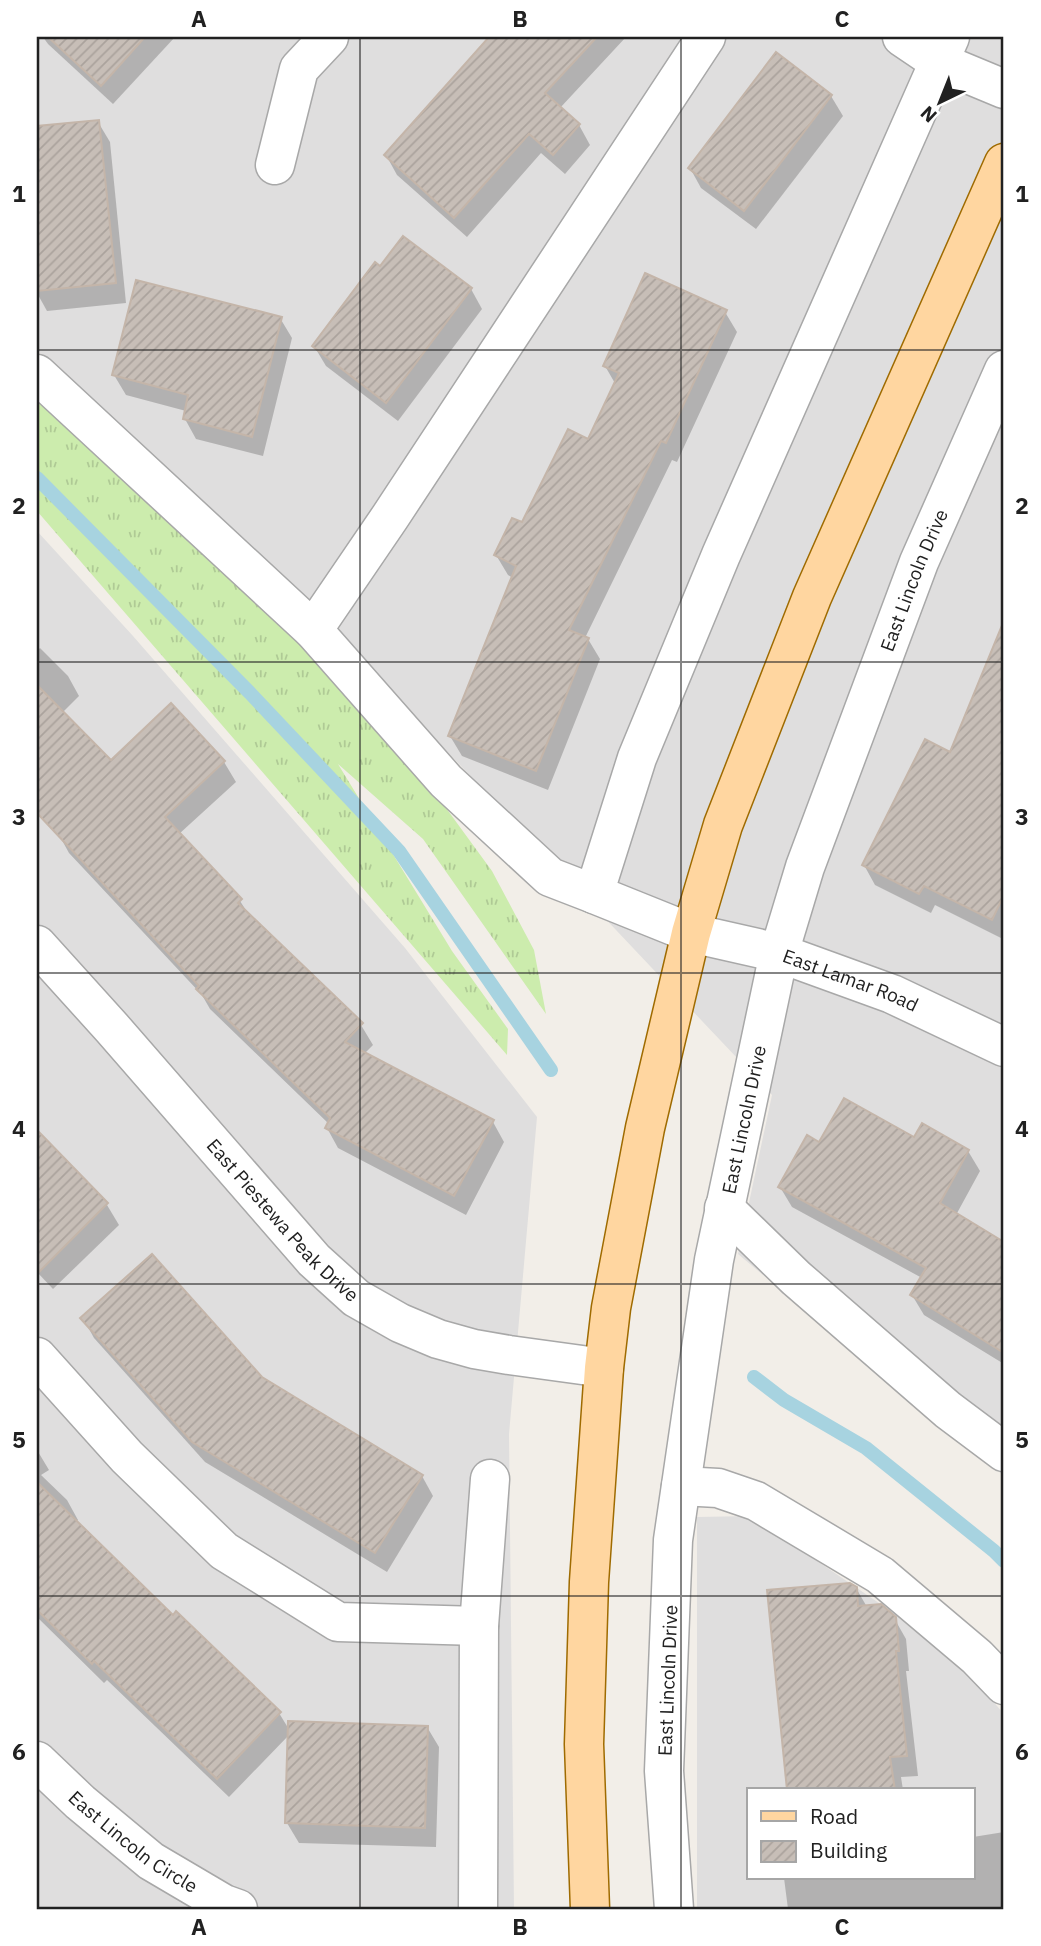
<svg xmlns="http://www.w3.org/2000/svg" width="1041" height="1946" font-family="'IBM Plex Sans',sans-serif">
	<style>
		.residential { fill: #dfdede; fill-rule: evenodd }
		.grass { fill: url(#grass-tufts) }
		.shadow { fill: #0003 }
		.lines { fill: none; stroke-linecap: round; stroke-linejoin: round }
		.stream { stroke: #a7d3e0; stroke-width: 14 }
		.building { fill: url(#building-hatch); stroke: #c4b5a9; stroke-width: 2 }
		.minor-casing { stroke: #a8a8a8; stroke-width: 41 }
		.major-casing { stroke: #9f6b00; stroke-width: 41 }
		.minor { stroke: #fff; stroke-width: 38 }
		.major { stroke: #ffd6a0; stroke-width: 38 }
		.grid { fill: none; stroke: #212121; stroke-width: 2; stroke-opacity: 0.55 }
		.labels { text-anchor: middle; stroke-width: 5; stroke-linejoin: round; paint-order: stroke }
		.street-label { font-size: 19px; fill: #212121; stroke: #fff }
		.neatline { fill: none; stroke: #212121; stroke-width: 2.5 }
		.grid-label { font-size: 23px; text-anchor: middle; font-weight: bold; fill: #212121 }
	</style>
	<defs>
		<pattern id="grass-tufts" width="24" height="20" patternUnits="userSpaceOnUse" patternTransform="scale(1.75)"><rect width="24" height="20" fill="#ccecad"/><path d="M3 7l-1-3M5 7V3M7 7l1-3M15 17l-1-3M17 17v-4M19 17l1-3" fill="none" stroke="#afca95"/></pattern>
		<pattern id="building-hatch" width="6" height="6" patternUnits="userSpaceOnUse" patternTransform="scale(1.75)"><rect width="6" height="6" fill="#c7beb7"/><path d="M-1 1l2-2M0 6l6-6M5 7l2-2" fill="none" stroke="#aba39d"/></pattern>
	</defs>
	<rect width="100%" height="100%" fill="#f2eee8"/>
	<g class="residential">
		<path d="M37,37H1004V1476L738,1254L772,1095L355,654L37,350Z"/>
		<path d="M37,531L133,636L405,948L537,1117L509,1434L514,1909H37Z"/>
		<path d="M751,1516L948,1650L1004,1714V1909H697V1517ZM749,1790H973V1878H749Z"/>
	</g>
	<path class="grass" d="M37,399L311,651L427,782L492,871L534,950L546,1014L423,839L338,764L452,951L508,1029L507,1055L37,511Z"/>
	<g class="shadow">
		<path d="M43,37H175L113,104L48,44Z"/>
		<path d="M491,37H626L560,108L579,125L590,145L565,174L541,153L467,237L397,175L386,155Z"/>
		<path d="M776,55L831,96L843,116L756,229L701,188L690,168Z"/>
		<path d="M98,122L110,142L126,303L47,311L37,293V128Z"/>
		<path d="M381,269L471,289L482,309L398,421L326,366L314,346Z"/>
		<path d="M725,312L737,332L677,462L672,460L585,638L588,639L600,659L548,790L462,756L450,736L513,578L508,575L496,555L523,524L589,442L616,385L605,366Z"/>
		<path d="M280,318L292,338L263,456L196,439L185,419L186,411L126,395L114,375Z"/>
		<path d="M1003,630L1004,631L1003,939L935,905L931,913L875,885L864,865L951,755Z"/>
		<path d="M40,648L68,676L79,696L62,713L111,762H224L236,782L179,834L240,901L249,915L361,1025L373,1045L364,1054L493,1122L504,1142L466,1215L338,1148L327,1128L329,1124L210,1009L202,995L69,853L58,833L60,831L37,809V651Z"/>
		<path d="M37,1133L107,1205L119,1225L53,1289L37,1272Z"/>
		<path d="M915,1139L968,1151L980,1171L956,1215L1004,1244V1364L924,1315L912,1295L922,1278L792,1207L780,1187Z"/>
		<path d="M83,1318L261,1378L422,1476L433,1496L387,1572L205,1462L94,1338Z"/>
		<path d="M37,1450L49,1470L41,1475L67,1500L78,1520L76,1522L173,1617L279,1713L290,1731L427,1727L439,1747L436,1847L299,1843L287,1823L290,1734L229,1797L107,1680L104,1683L37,1617Z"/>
		<path d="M856,1588L867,1607L894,1618L906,1639L909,1671H906L918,1776L901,1777L903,1790H789L769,1592Z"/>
		<path d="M1004,1832V1909H788L784,1878H973V1837Z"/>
	</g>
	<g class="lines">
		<g class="stream">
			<path d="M37,478L250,693L399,851L551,1070"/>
			<path d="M754,1377L784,1400L866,1448L994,1551L1004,1561"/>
		</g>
	</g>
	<g class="building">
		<path d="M48,37H145L101,86Z"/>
		<path d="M489,37H597L545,93L580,124L553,155L529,134L454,218L384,155Z"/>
		<path d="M776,52L832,95L744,211L688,168Z"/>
		<path d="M99,120L116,283L37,291V126Z"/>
		<path d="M403,236L472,288L386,403L312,346L375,262L380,266Z"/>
		<path d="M645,273L727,310L666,443L661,441L569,630L589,638L536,771L448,736L516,566L494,555L512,518L522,522L568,429L588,439L619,373L603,366Z"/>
		<path d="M136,280L282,317L252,437L183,419L188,395L112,375Z"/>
		<path d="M1003,623L1004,895L992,920L924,886L919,894L862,865L925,739L950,752Z"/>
		<path d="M37,685L111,760L171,703L225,761L165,817L242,899L238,903L363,1023L345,1042L494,1120L454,1196L325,1128L330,1118L196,989L199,986L37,813Z"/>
		<path d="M844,1098L914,1137L922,1123L969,1150L940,1203L1004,1242V1353L910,1295L926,1268L778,1187L807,1135L819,1142Z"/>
		<path d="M37,1130L108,1203L37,1274Z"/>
		<path d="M152,1254L262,1377L423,1475L375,1553L192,1442L80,1318Z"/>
		<path d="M37,1482L173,1615L176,1611L281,1712L217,1779L94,1661L92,1664L37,1610Z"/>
		<path d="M850,1583L857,1587L858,1606L881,1604L896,1617L899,1651H896L907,1756L890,1757L895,1790H787L767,1590Z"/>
		<path d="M288,1721L428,1726L425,1828L285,1823Z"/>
	</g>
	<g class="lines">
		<g class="minor-casing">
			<g id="minor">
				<path d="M902,37L939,62L1004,89"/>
				<path id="s1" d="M950,37L721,555L637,758L594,894L691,933L779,953L892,994L1004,1047"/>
				<path d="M275,165L299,69L329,37"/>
				<path d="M37,374L313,630L446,781L550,877L594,894"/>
				<path d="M313,630L390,517L706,37"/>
				<path id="s2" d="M37,945L112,1028L314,1260L356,1298L400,1323L438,1339L474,1349L509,1355L604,1368"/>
				<path d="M724,1208L796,1278L948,1410L1004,1452"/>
				<path d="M37,1357L127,1457L224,1551L338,1622L479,1626"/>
				<path d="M681,1486L718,1488L756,1501L880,1575L977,1657L1004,1685"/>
				<path id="s3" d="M37,1761L80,1802L151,1861L224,1904L238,1909"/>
				<path d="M478,1909L479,1626L490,1479"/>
				<path id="s4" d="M674,1909L664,1771L673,1540L714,1260L779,953L805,867L919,562L1004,370"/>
			</g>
		</g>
		<g class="major-casing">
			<path id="major" d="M590,1909L584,1744L589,1582L604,1368L611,1308L645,1128L691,933L723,825L812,597L1004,163"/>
		</g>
		<use href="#minor" class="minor"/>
		<use href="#major" class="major"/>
	</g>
	<path class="grid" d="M360,37V1909M681,37V1909M37,350H1004M37,662H1004M37,973H1004M37,1284H1004M37,1596H1004"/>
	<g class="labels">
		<g class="street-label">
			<text dy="7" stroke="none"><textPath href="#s4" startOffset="1363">East Lincoln Drive</textPath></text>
			<text dy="7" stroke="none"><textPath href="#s1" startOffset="1200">East Lamar Road</textPath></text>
			<text dy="7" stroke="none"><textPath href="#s4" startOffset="796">East Lincoln Drive</textPath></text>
			<text dy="7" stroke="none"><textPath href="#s2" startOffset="369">East Piestewa Peak Drive</textPath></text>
			<text dy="7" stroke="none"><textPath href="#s4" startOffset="229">East Lincoln Drive</textPath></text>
			<text dy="7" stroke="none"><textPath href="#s3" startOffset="126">East Lincoln Circle</textPath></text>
		</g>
	</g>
	<rect width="1041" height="1946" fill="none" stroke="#ffffff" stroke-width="77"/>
	<rect x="747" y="1788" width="228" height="91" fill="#ffffff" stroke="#a6a6a6" stroke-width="2"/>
	<rect x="761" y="1811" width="35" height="10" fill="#ffd6a0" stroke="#a6a6a6" stroke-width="2"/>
	<text x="810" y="1824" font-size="21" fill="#212121">Road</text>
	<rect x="761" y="1841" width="35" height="21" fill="url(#building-hatch)" stroke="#a6a6a6" stroke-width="2"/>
	<text x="810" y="1858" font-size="21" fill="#212121">Building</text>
	<g transform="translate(940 102) rotate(223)" stroke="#ffffff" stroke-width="5" paint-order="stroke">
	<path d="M0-5L12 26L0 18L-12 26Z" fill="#212121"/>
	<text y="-10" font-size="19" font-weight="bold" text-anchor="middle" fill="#212121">N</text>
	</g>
	<rect x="38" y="38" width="964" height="1870" class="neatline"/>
	<g class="grid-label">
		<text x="199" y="27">A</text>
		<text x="520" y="27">B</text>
		<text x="842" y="27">C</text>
		<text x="19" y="202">1</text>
		<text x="1022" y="202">1</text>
		<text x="19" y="514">2</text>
		<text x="1022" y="514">2</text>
		<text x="19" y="825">3</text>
		<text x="1022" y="825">3</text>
		<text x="19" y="1137">4</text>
		<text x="1022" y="1137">4</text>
		<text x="19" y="1448">5</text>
		<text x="1022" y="1448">5</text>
		<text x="19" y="1760">6</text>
		<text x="1022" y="1760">6</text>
		<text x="199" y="1935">A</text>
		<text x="520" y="1935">B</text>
		<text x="842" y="1935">C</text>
	</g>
</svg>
